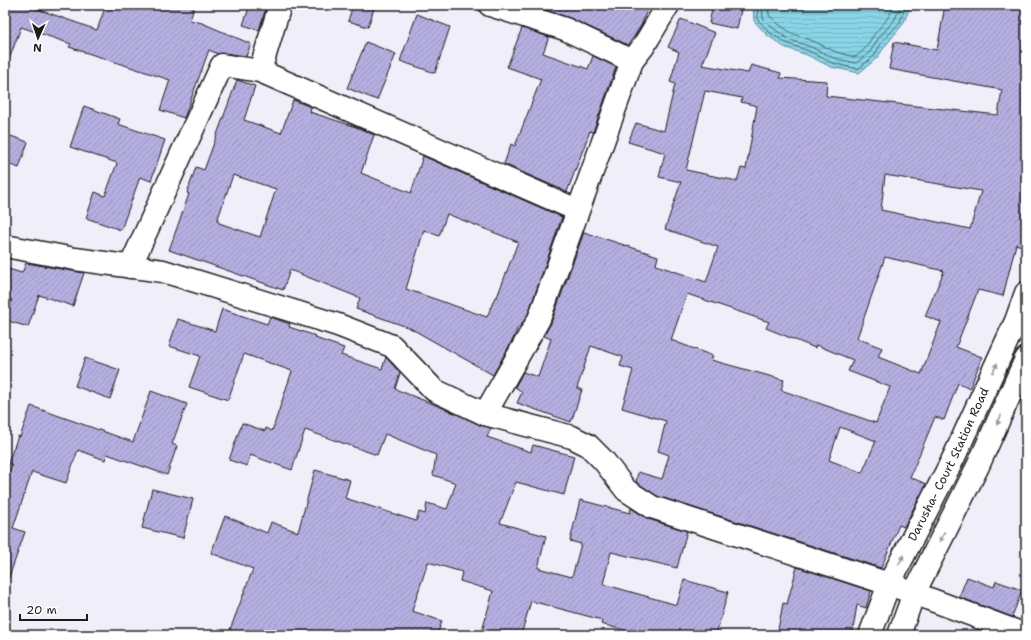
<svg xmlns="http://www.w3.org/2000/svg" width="1031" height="640" font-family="'Shantell Sans',sans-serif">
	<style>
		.water { fill: url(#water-rules); stroke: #5d8b96 }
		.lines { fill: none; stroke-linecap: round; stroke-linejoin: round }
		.shore { stroke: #47666d; stroke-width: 1 }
		.building { fill: url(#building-hatch); stroke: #1c1c1c; fill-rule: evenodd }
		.minor-casing { stroke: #1c1c1c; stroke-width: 25 }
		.minor { stroke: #fff; stroke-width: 22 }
		.oneway { fill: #999 }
		.labels { text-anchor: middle; stroke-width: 3; stroke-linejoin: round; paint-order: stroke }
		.street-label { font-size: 12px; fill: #1c1c1c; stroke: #fff }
	</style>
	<defs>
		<pattern id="water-rules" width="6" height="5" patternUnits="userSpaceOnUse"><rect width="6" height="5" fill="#88d5e7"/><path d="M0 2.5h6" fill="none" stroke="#75b6c6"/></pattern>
		<pattern id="building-hatch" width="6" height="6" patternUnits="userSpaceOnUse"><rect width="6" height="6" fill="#b4afe0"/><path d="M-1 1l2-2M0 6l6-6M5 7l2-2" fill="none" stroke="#9a96c0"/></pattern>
	</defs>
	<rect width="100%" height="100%" fill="#f0eff9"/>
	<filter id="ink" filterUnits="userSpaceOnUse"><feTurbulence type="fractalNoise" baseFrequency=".025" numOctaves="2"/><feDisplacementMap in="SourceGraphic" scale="8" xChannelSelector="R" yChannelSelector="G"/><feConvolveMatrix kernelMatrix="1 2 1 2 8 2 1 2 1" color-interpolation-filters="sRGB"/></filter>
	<g filter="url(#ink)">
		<path class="water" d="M753,5H911L903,24L886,45L877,58L859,73L831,67L807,55L784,47L767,35L754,21Z"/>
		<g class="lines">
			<g class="shore">
				<path d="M757,5L758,20L769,32L786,43L809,51L832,63L858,69L874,56L882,42L900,22L906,5"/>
				<path d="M762,5L763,18L773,28L788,39L811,47L834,58L856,63L870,52L878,39L895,19L901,5"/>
				<path d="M768,5L769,15L777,23L791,33L813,41L836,52L855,57C864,52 868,44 873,36C882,24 889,20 894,5"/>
			</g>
		</g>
		<g class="building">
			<path d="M5,5H26L97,30L106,5H195L190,20L202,23L251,44L246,56L224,53L218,54L209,50L184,118L160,110L170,80L69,47L71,44L21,27L7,65L5,64Z"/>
			<path d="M250,5H267L259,30L243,25Z"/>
			<path d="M353,5H375L368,27L348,21Z"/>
			<path d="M531,5H649L641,26L628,45L570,18Z"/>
			<path d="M713,5H742L737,29L709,23Z"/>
			<path d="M945,5H1026V248L1016,244L1003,296L978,290L956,347L982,357L970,388L958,383L944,420L935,417L910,477L926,484L904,527L899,525L881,568L657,496L636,482L638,472L662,479L669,455L658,451L666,421L622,408L633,370L620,366L623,357L591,346L577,388L582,390L571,422L517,403L522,392L515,387L523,372L538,377L551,339L544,336L551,323L584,232L658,256L656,265L706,282L718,247L665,229L681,182L659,177L665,153L628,142L636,123L664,131L675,84L670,82L679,52L668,47L681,19L715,33L702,65L748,73L751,65L781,73L780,78L827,81L826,96L998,115L1002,90L889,69L894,42L937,50ZM705,91L742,98L741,102L757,106L746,169L741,168L737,181L686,170ZM885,175L981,191L970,229L881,210ZM885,257L944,271L925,316L941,322L921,374L878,357L882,348L857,338ZM687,294L769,322L766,328L815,348L816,345L853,360L848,371L890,387L876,423L781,390L784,380L711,360L713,356L671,340ZM840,427L876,441L862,473L829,460Z"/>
			<path d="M417,14L450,27L435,73L400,61Z"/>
			<path d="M522,28L549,37L543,53L588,69L593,56L616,67L593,132L590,131L567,192L504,164L511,144L515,146L541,79L507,67Z"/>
			<path d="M366,42L396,54L377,100L347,88Z"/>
			<path d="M237,80L255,86L244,120L281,133L293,100L311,107L310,112L356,127L374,135L361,173L411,193L423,156L562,217L528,314L520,327H518L514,337L493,375L410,328L356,309L360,298L290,270L283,290L169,250L189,194L187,193L196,167L204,170ZM233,175L276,189L260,237L219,223V222L217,221ZM447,214L518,242L497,297H495L487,317L406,289L424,230L439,236Z"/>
			<path d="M84,106L120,119L118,124L165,140L151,181L140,177L121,230L86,218L95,192L105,196L117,163L70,147Z"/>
			<path d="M5,134L28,142L19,168L5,163Z"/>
			<path d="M26,263L84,273L73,306L39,295L28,327L5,320L12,300L5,297V268L22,273Z"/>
			<path d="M222,309L267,324L270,317L290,324L289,327L316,336L315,338L344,348L341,355L382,369L386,357L400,373L395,389L448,410L480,425L491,428L487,437L531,452L533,445L574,456L564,495L516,482L500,523L546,536L538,568L572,577L581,544L570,541L580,500L630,513L631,508L648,519L687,531L677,568L611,552L603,584L677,605L684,580L728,592L716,635H642L601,624L602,620L531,601L521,635H481L493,591L460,581L462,572L428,562L412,611L442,621L437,635H228L253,569L211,553L225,516L267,533L271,522L298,532L315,470L350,480L345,498L416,521L419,512L425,514L427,503L447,509L456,483L433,475L436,455L385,434L377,455L305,430L292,470L250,455L247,466L229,460L242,423L265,431L266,428L272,431L292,371L244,354L228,400L189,387L200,356L169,346L178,319L215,331Z"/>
			<path d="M85,358L120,370L110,399L75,386Z"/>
			<path d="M151,391L187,404L172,444L177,446L167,475L107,454L105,460L78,450L66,483L32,472L13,528L25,532L8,580L5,579V484L12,465L8,463L18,436L20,437L31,406L133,442Z"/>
			<path d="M152,489L193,499L183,538L142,528Z"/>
			<path d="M797,567L871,591L866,608L857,605L852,635H777L783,603L787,604Z"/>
			<path d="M967,577L994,587L996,581L1022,590L1012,617L959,597Z"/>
		</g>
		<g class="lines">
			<g class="minor-casing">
				<g id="minor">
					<path d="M490,5L565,29L632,61"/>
					<path d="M260,71L280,5"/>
					<path d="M5,246L75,259L163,271L338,325L392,346L434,390L485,414L572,437L588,445L604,461L626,490L652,507L889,584L1026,635"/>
					<path d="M130,267L222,65L260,71L577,210"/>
					<path d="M485,414L539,319L632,61L643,47L668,5"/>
					<path id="s1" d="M870,635L889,584L954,457L1016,321L1026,293"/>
					<path d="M899,635L914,593L978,466L1026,359"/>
				</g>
			</g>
			<use href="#minor" class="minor"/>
		</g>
		<defs><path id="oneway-solid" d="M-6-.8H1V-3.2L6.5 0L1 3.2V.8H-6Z"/></defs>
		<g class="oneway">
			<use href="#oneway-solid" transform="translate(995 368) rotate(-65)"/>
			<use href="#oneway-solid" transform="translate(999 420) rotate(114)"/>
			<use href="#oneway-solid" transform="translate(942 537) rotate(117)"/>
			<use href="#oneway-solid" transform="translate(901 560) rotate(-63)"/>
		</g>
	</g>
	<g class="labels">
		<g class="street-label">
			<text dy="4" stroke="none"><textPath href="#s1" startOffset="188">Darusha- Court Station Road</textPath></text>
		</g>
	</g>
	<rect width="1031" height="640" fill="none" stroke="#fff" stroke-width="20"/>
	<rect x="10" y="10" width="1011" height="620" fill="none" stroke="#1c1c1c" stroke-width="1.5" filter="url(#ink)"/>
	<g transform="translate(38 38) rotate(183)" stroke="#ffffff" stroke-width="3" paint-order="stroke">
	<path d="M0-3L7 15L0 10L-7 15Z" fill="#1c1c1c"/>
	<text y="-6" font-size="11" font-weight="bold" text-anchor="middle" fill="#1c1c1c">N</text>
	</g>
	<path d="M20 614v6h67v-6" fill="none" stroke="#1c1c1c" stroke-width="2"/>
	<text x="26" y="614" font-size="12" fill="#1c1c1c" stroke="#ffffff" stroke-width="3" paint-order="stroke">20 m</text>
</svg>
